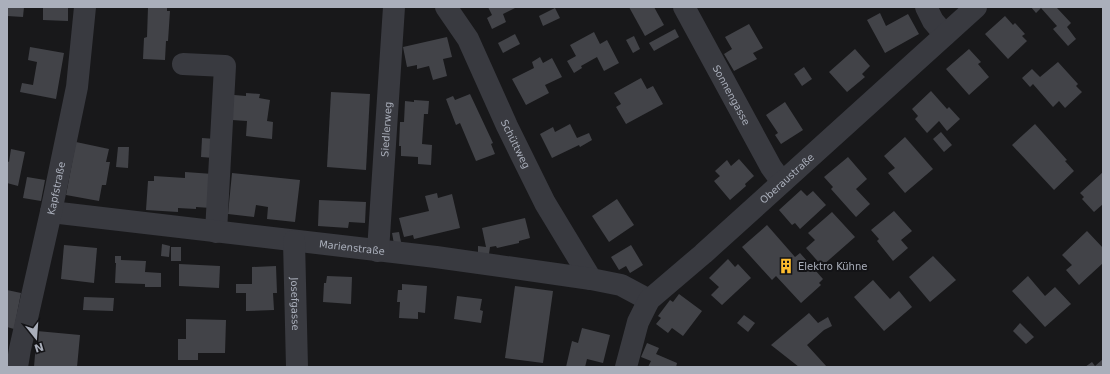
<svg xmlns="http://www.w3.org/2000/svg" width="1110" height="374" font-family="'DejaVu Sans',sans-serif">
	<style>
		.building { fill: #424348 }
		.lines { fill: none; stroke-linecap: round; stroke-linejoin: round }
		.minor { stroke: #393a40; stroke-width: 22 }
		.labels { text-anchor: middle; stroke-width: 4; stroke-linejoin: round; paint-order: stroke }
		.street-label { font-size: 10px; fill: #aaafbb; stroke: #131316 }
		.poi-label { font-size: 10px; fill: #aaafbb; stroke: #131316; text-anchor: start }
	</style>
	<rect width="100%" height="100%" fill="#18181a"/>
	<g class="building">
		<path d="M7,7H24L23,17L7,16Z"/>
		<path d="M43,7H68V21L43,20Z"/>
		<path d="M148,7H167V11H170L168,41H166L165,60L143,59L144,38L147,37Z"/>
		<path d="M488,7H517L503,14L506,22L492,29L487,18L492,15Z"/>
		<path d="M629,7H654L664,25L645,36Z"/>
		<path d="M1031,7H1058L1057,8L1071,23L1067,27L1076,39L1068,46L1053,29L1057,26L1041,8L1036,13Z"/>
		<path d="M555,8L560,18L543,26L539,16Z"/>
		<path d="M880,13L886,26L908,14L919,34L885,53L867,20Z"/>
		<path d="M1005,16L1013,25L1015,23L1025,34L1022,36L1027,41L1008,59L985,34Z"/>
		<path d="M749,24L763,48L753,53L757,59L734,71L724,54L732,49L725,37Z"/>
		<path d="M675,29L679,37L654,51L649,43Z"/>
		<path d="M594,32L600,44L607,40L619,63L604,71L597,57L581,66L582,68L574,73L567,61L576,56L570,45Z"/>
		<path d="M515,34L520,44L503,53L498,43Z"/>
		<path d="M634,36L640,49L633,53L626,40Z"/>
		<path d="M447,37L452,57L443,59L447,76L433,80L429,66L417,69V65L407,67L403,47Z"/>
		<path d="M30,47L64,53L56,99L20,92L22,83L33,85L37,62L28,60Z"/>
		<path d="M855,49L870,66L862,74L865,77L847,92L829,72Z"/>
		<path d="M969,49L981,62L978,64L989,77L969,95L946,69Z"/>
		<path d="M540,57L543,63L552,58L562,77L545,85L549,93L526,105L512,79L534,68L532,62Z"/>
		<path d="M1058,62L1078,84L1076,86L1082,92L1065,108L1059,101L1053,107L1033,84L1030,87L1022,78L1032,69L1040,77Z"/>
		<path d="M804,67L812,79L802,86L794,74Z"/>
		<path d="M641,78L647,89L653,86L663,104L626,124L616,107L621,104L614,93Z"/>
		<path d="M931,91L947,109L949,107L960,119L947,131L939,121L927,133L915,119L918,116L912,109Z"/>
		<path d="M331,92L370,94L366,170L327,167Z"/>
		<path d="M246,93L260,94L259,98L270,100L267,121L273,122L272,139L246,136L247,121L232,120L234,95L246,96Z"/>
		<path d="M470,94L493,143L491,144L495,154L476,161L460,123L456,125L446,99L453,96L455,100Z"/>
		<path d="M414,100L429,101L428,114H424L422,144L432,145L431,165L418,164V157L401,156V146H399L400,122H404L405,101L414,102Z"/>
		<path d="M785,102L803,130L781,144L775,135L778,133L766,115Z"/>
		<path d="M570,124L577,138L589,133L592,140L580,147L579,145L552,158L540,134L553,127L555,132Z"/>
		<path d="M1035,124L1067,160L1065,161L1074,171L1054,190L1012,145Z"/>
		<path d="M941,132L952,145L944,152L933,139Z"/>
		<path d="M905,137L933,169L905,193L888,173L895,168L884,156Z"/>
		<path d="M202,138L216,139L214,158L201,157Z"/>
		<path d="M76,142L109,149L106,162H110L106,185H102L99,201L66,195Z"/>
		<path d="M118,147H129L128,168L116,167Z"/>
		<path d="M11,149L25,152L18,186L7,183V161L9,162Z"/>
		<path d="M848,157L867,179L856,189L870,204L856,217L831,189L833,187L824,177Z"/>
		<path d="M739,159L754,176L745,184L746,186L730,200L714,181L720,176L715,171L727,160L731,166Z"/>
		<path d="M185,172L213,174L211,208L196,207V209L178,208V212L146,210L148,181H154V176L185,178Z"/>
		<path d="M1103,172V204L1094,212L1082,199L1084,197L1080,193Z"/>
		<path d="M232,173L300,180L295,222L267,219L268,207L256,205L254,217L228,214Z"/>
		<path d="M27,177L45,180L41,201L23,198Z"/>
		<path d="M801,190L807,196L813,191L826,205L800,229L795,223L792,225L779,210Z"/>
		<path d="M437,193L438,198L452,194L460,228L414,239L413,235L404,237L399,218L429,211L425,196Z"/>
		<path d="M617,199L634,225L609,242L592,216Z"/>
		<path d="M319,200L366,202L365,223L349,222L348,228L318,226Z"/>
		<path d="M894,211L912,231L901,240L908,248L893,261L877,241L879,239L871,230Z"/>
		<path d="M832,212L855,237L822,266L806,248L815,240L808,233Z"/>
		<path d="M525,218L530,238L519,241V243L497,248L496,246L490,247L489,254L478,253V246L486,247L482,228Z"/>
		<path d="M767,225L795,257L800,253L823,279L819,283L821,285L801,303L776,276L772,280L742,247Z"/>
		<path d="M1087,231L1103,248V263L1079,285L1066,270L1072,265L1062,255Z"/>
		<path d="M399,232L401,242L394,244L392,233Z"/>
		<path d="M162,244L170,246L169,257L161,256Z"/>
		<path d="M64,245L97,248L94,283L61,279Z"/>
		<path d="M631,245L643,265L630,273L626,266L619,270L611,257Z"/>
		<rect x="171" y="247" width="10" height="14"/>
		<path d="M115,256H121V260L146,261L145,272L161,273V287H145V284L115,283L116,263H115Z"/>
		<path d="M933,256L956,280L930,302L909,277Z"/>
		<path d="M728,259L735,267L738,264L751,278L722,305L711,295L719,287L709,278Z"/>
		<path d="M179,264L220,266L219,288L179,286Z"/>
		<path d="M276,266L277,293H273L274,310L246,311V293H236V284H252V267Z"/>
		<path d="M327,276L352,277L351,304L323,302L324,283H326Z"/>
		<path d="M1028,276L1045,296L1055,287L1071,304L1045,327L1012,291Z"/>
		<path d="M873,280L890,299L899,291L912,307L884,331L854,297Z"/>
		<path d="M402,284L427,286L425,313L418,312V319L399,318L400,302H397L398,290H402Z"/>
		<path d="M515,286L553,291L543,363L505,358Z"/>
		<path d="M7,290L21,293L14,329L7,327Z"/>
		<path d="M679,294L702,311L683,336L672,328L668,333L656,324L661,318L658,316L670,300L673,302Z"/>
		<path d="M457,296L482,299L480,310L483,311L481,323L454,319Z"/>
		<path d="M84,297L114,298L113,311L83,310Z"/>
		<path d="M809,313L818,323L828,317L832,326L824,330L807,345L827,367H799L771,345Z"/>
		<path d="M744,315L755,323L748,332L737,323Z"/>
		<path d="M186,319L226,320L225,353H198V360H178V339H186Z"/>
		<path d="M1020,323L1034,337L1026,344L1013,331Z"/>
		<path d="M582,328L610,335L603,363L587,359L585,367H566L572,341L578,343Z"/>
		<path d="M37,331L80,335L77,367H34Z"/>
		<path d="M647,343L659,348L656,354L677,363L676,367H648L651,361L641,357Z"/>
		<path d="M1103,359V367H1085L1092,362L1095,366Z"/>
	</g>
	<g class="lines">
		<g class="minor">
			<path id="s1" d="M446,7L468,39L507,126L545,203L591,279"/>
			<path id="s2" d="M684,7L771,167L782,182"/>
			<path d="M926,7L933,21L945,35"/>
			<path d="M183,64L225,66L216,232"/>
			<path id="s3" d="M51,212L436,257L591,279L621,285L649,300"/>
			<path id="s4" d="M294,241L297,367"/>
			<path id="s5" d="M378,251L394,7"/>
			<path id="s6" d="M17,367L20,349L51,212L77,87L85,7"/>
			<path id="s7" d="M626,367L638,322L649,300L703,254L976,7"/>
		</g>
	</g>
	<defs>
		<g id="building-bare" transform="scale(1.2)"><path d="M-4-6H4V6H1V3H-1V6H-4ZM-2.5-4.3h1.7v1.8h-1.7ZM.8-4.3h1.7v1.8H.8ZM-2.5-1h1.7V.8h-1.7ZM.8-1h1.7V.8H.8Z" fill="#fdbc2e" stroke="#131316" stroke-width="2.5" paint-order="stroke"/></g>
	</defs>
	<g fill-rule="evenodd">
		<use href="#building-bare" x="786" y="266"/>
	</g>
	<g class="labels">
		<g class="street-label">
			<text dy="4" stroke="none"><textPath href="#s2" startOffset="100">Sonnengasse</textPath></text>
			<text dy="4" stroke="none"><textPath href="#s5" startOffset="122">Siedlerweg</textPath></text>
			<text dy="4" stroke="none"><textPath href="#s1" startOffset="154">Schüttweg</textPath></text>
			<text dy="4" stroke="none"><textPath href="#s7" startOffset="255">Oberaustraße</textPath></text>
			<text dy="4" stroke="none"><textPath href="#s6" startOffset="183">Kapfstraße</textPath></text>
			<text dy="4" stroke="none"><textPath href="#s3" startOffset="303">Marienstraße</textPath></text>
			<text dy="4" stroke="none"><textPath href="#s4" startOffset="63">Josefgasse</textPath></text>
		</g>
		<g class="poi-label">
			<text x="798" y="270">Elektro Kühne</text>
		</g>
	</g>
	<rect width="1110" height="374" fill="none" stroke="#aaafbb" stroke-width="16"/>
	<g transform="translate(36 338) rotate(163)" stroke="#131316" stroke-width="3" paint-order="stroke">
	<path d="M0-3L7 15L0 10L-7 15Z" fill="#aaafbb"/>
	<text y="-6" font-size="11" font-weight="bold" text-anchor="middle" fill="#aaafbb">N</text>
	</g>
</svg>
